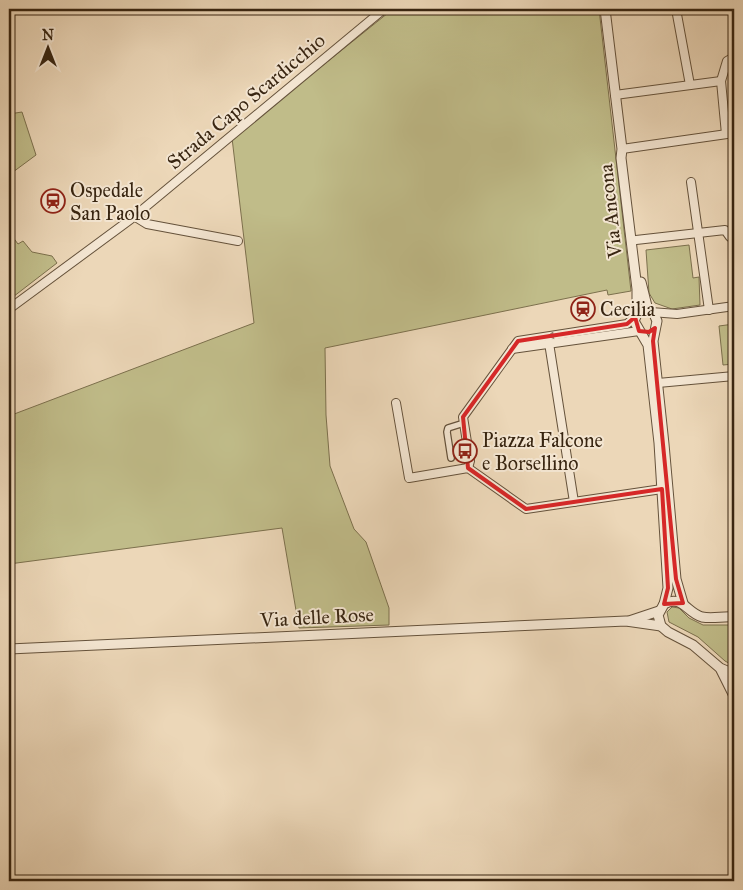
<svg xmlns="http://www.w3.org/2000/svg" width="743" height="890" font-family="'IM FELL Great Primer',serif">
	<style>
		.green { fill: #c0bc89; stroke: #7c704d }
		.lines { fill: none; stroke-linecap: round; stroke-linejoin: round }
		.pedestrian-casing { stroke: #65523b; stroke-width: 8 }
		.minor-casing { stroke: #65523b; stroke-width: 10 }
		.tertiary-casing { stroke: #65523b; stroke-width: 11 }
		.pedestrian { stroke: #f3e5d1; stroke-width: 5.5 }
		.minor { stroke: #f3e5d1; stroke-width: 8 }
		.tertiary { stroke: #f3e5d1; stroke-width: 9 }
		.oneway { fill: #968571 }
		.marked { fill: none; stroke: #d62828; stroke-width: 4; stroke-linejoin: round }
		.labels { text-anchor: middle; stroke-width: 4; stroke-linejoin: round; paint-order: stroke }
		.street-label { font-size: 20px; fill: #382511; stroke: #f3e5d1 }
		.poi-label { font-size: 20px; fill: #382511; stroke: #f3e5d1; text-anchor: start }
	</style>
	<rect width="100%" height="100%" fill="#ecd7b8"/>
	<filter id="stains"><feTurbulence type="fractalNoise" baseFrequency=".004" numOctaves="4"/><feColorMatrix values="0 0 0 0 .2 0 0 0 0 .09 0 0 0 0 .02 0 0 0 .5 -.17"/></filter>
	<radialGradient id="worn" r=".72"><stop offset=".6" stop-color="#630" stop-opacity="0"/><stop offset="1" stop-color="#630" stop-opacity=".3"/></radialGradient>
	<g class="green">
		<path d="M393,9H599L631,291L608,295L607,290L325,348L326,415L330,466L354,529L366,542L389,608V625L299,628L282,528L9,564V416L254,323L232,138Z"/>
		<path d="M22,112L36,155L9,175V114Z"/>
		<path d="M9,232L18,244L23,241L32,252L52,256L57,263L9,300Z"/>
		<path d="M689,245L693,278L699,277L700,305L672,309L655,303L649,293L646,250Z"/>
		<path d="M734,324V364L723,365L719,326Z"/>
		<path d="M672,607L679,608L689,618L703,625H734V666L725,661L698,637L669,622L667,612Z"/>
	</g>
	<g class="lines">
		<g class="pedestrian-casing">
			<path id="pedestrian" d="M451,458L447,432L448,428L464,423"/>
		</g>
		<g class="minor-casing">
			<g id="minor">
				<path d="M676,9L690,85"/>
				<path d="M615,95L721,81"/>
				<path d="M726,134L721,81L727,61L734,57"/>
				<path d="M622,149L734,133"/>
				<path d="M691,182L709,310"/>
				<path d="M134,216L147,224L238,241"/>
				<path d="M636,240L725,230L730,237H734"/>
				<path d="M9,309L131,219L384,9"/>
				<path d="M651,312L677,314L734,306"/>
				<path d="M549,343L574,502"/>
				<path d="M512,349L639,331"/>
				<path d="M658,383L734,376"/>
				<path d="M396,403L409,478L468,468L526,509L662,489"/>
				<path d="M468,468L470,461L463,417L518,341L627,324L635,317"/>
			</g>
		</g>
		<g class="tertiary-casing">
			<g id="tertiary">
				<path d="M605,9L622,149L621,158L637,289V314"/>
				<path d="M641,282L648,310"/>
				<path d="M664,604L668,588L659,443L648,345L634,321L637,314L644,310L654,314L657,321L653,341L664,444L676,579L683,603"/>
				<path d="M734,617C723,616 713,619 702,617C687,613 682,594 664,604L658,615L661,626L668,632L693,645L720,668L734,674"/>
				<path d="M629,621L659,611"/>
				<path d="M9,649L626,621L661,626"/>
				<path d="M721,670L734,696"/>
			</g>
		</g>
		<use href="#pedestrian" class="pedestrian"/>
		<use href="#minor" class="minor"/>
		<use href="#tertiary" class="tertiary"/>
	</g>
	<defs><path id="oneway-solid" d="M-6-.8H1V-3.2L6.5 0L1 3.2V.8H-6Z" transform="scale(1.25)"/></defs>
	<use class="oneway" href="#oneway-solid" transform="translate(555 335) rotate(171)"/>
	<path class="marked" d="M635,317L639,331L649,332L655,328L653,341L676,579L683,603L664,604L668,588L662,489L526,509L468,468L463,417L518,341L627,324Z"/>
	<defs>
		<g id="station-ring" transform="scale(1.25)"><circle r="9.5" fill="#f3e5d1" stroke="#8f2418" stroke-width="1.5"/><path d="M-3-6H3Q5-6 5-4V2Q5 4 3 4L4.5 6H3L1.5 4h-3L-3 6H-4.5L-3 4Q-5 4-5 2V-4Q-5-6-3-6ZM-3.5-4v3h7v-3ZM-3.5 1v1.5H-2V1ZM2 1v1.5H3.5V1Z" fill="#8f2418"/></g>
		<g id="bus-ring" transform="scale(1.25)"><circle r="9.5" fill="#f3e5d1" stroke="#8f2418" stroke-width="1.5"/><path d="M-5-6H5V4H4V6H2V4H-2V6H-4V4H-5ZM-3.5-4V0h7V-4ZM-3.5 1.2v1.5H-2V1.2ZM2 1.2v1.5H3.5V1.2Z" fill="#8f2418"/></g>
	</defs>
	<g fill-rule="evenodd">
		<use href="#station-ring" x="53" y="201"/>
		<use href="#station-ring" x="583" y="309"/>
		<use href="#bus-ring" x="465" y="451"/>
	</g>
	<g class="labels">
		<g class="street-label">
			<text transform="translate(246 101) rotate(-40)" y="7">Strada Capo Scardicchio</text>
			<text transform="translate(610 211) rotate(-96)" y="7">Via Ancona</text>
			<text transform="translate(317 617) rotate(-3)" y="7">Via delle Rose</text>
		</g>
		<g class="poi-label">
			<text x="70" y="197">Ospedale<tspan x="70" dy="23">San Paolo</tspan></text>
			<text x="600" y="316">Cecilia</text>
			<text x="482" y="447">Piazza Falcone<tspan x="482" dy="23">e Borsellino</tspan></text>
		</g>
	</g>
	<rect width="743" height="890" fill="none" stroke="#ecd7b8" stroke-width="30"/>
	<rect x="10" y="10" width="723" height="870" fill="none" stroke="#382511" stroke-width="2.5"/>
	<rect x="15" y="15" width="713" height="860" fill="none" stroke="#382511"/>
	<g transform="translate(48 48)" stroke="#f3e5d1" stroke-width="4" paint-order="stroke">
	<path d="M0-4L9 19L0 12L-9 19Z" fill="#382511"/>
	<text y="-8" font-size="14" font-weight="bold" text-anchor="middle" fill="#382511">N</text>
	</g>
	<rect width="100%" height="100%" filter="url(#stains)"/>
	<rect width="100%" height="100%" fill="url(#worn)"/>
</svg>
